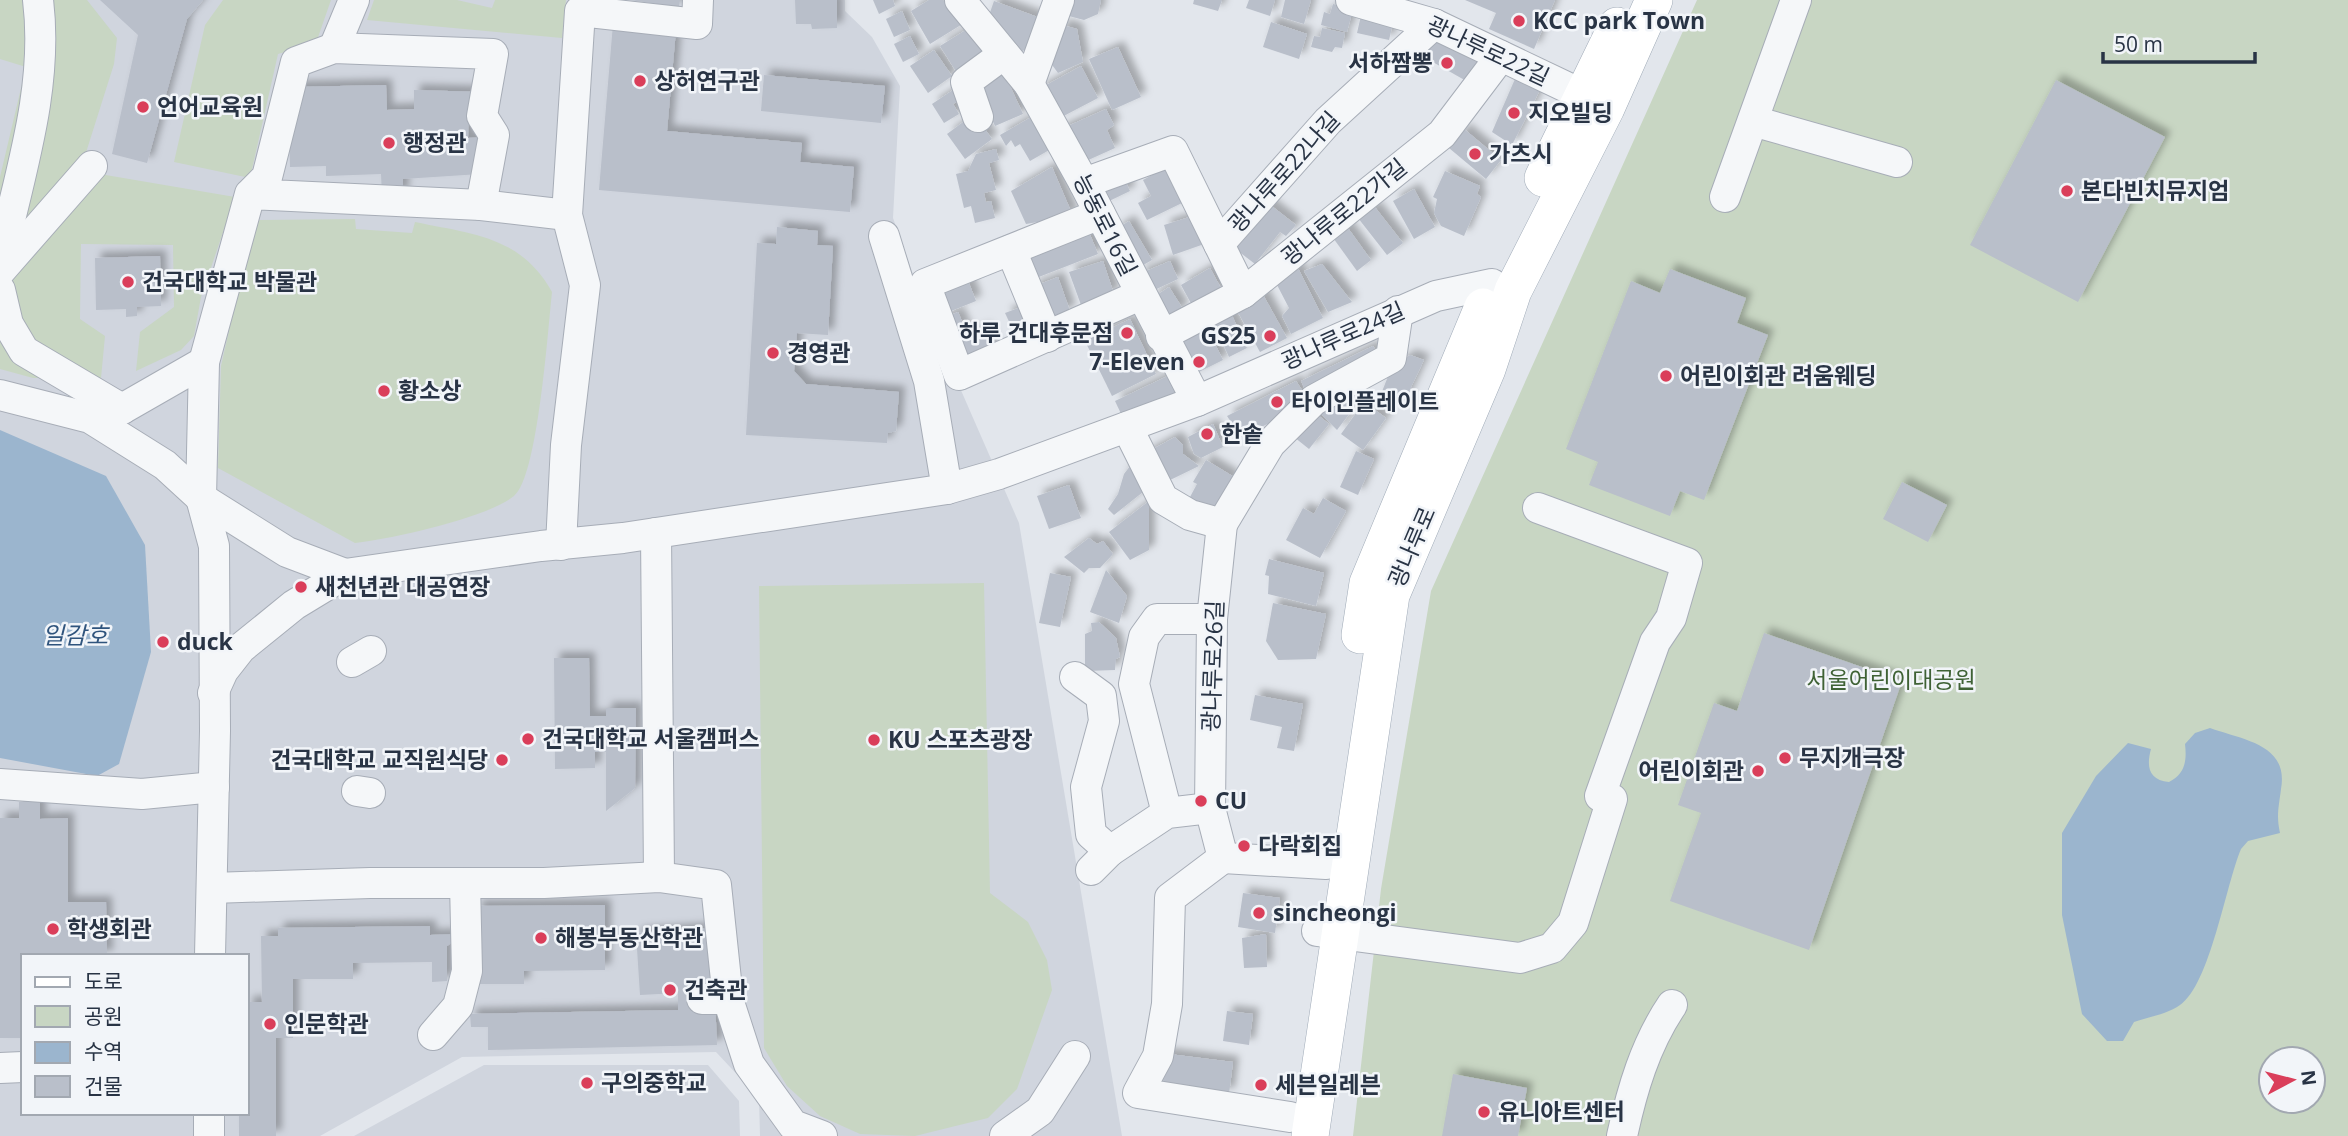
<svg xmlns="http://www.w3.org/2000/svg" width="2348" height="1136" font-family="'Open Sans','Noto Sans KR',sans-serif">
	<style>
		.built { fill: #d0d5de; fill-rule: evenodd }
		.green { fill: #c8d6c3; fill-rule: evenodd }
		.water { fill: #9bb5ce }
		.building { fill: #b9bfca; filter: url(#shadow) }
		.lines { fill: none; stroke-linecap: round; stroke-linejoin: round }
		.minor-casing { stroke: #a7adb7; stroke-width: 32 }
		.major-casing { stroke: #a0abb8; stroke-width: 38 }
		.minor { stroke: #f5f7f9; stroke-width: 30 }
		.major { stroke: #fff; stroke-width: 37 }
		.poi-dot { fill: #da3e5a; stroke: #f2f5f9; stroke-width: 2.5 }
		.labels { text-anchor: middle; stroke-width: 5; stroke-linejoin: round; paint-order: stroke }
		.poi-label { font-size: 23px; font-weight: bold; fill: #293445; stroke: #f2f5f9; text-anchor: start }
		.street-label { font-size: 23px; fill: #293445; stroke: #f2f5f9 }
		.park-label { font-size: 23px; fill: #3f6235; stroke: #f2f5f9 }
		.water-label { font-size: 24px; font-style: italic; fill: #2f547d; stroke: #f2f5f9 }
	</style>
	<defs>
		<filter id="shadow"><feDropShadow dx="6" dy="-6" stdDeviation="3.5" flood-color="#0004"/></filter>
	</defs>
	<rect width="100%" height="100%" fill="#e2e6ec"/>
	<g class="built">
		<path d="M0,0H845V11L872,37L900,86L893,218L925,308L1019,523L1122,1136H760L759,1098L716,1052L462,1057L320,1136H0ZM23,956H247V1113H23Z"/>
		<path d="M484,1065H708L739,1101L740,1136H354Z"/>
	</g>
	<g class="green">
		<path d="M0,0H87L117,38L114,64L83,162L94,173L235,197L201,297L194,336L181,350L136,371L140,332L174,307L173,245L81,244L80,319L105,336L101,378H33L0,369V177L26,67L0,59Z"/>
		<path d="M223,0H331L316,43L278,54L250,178L174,162L205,25Z"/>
		<path d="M374,0H457L492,8L495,0H566L562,38L367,20Z"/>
		<path d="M1697,0H2348V1136H1353L1381,889L1431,591ZM2271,1059H2313V1101H2271Z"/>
		<path d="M355,219L356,229L412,233L415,222C472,234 521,236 552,292C548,328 538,477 514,496C487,518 391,539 355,543L218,468L221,366L253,224L260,220Z"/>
		<path d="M984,583L990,893L1028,922L1047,960L1052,990L1017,1089L988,1118L915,1136L860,1134L820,1116L787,1086L764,1048L759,586Z"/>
	</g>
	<g class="water">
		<path d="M0,430L106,476L145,545L151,652L119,764L97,776L0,758Z"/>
		<path d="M2210,728C2243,740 2289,744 2281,789C2279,806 2276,815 2280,833L2248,841L2241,849C2226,884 2210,985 2180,1005C2168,1014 2148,1017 2134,1022L2123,1041H2107L2082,1014L2062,915V833L2096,776L2128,743L2151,749C2146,767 2149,780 2169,782C2185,774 2187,761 2185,744L2195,733Z"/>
	</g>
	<g class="building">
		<path d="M100,0H203L187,19L147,163L112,154L138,35Z"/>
		<path d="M630,0H680L679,7Z"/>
		<path d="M795,0H837V28L812,29L811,24H796Z"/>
		<path d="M873,0H893L895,6L879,14Z"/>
		<path d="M929,0H943L947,6L952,3L964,23L930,44L911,11Z"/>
		<path d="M1069,0H1101L1098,14L1084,20L1065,15Z"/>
		<path d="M1194,0H1222L1218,11L1193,4Z"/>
		<path d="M1249,0H1275L1270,16L1246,8Z"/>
		<path d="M1285,0H1311L1304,24L1281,17Z"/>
		<path d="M1465,0H1555L1534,49L1489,29L1496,13Z"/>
		<path d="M994,1L1043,19L1028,48L1019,53L987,21Z"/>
		<path d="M1333,4L1353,9L1347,32L1321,25L1324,12L1330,14Z"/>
		<path d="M902,11L910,30L894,37L886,19Z"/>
		<path d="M1362,11L1394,18L1389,40L1357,33Z"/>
		<path d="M1271,22L1307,34L1299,59L1263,47Z"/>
		<path d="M613,24L676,30L667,131L802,143L800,162L854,167L850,212L599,190Z"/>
		<path d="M1062,25L1077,29L1083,62L1058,73L1050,62Z"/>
		<path d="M969,28L986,55L957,73L940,46Z"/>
		<path d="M1322,28L1345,33L1342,48L1335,47L1332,52L1311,47L1314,36L1320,37Z"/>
		<path d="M910,36L919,54L903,62L894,44Z"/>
		<path d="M1435,39L1478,63L1468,82L1424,57Z"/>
		<path d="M1118,47L1141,97L1112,110L1089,59Z"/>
		<path d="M934,50L952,76L928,93L910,66Z"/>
		<path d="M1081,66L1098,98L1056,120L1039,89Z"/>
		<path d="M1518,72L1543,84L1512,145L1492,132Z"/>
		<path d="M1004,73L1023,114L995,126L976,85Z"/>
		<path d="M764,75L885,86L881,123L761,111Z"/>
		<path d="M2056,80L2165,137L2078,302L1970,245Z"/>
		<path d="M386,85L387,110L414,109V90L484,92L469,105L468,138L489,137L480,174L403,179V195H382L381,174L326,176V166L290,167L288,98L293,87Z"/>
		<path d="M953,90L960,100L953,104L959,114L944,123L932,104Z"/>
		<path d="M1106,109L1114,125L1107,130L1115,148L1075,166L1059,130Z"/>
		<path d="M974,114L992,139L965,159L947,134Z"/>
		<path d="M1033,116L1051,149L1030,161L1020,144L1015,147L1011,140L1006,146L1000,135Z"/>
		<path d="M1464,129L1501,160L1486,179L1449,148Z"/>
		<path d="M996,149L999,160L989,163L996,190L984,193L986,202L991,201L995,218L975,223L971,206L964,208L956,174L968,171L976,154Z"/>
		<path d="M1174,163L1183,180L1173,185L1182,203L1147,220L1138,203L1151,196L1143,180Z"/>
		<path d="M1052,167L1073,216L1026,224L1011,191Z"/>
		<path d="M1445,171L1480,186L1477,194L1481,197L1464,236L1441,226L1434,213L1437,199L1433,197Z"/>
		<path d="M1122,174L1130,191L1105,203L1097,187Z"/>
		<path d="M1414,189L1435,227L1414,239L1393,201Z"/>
		<path d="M1264,200L1296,225L1286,236L1280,232L1255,264L1229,244Z"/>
		<path d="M1374,206L1403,243L1387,255L1358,218Z"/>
		<path d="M1196,215L1207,243L1173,255L1164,225Z"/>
		<path d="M1129,221L1152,260L1138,268L1115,230Z"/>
		<path d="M1345,224L1371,260L1357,271L1331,235Z"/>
		<path d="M777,227L818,231L817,245L833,246L828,335L797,333L794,371L806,384L899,392L896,431L888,433L887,443L746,435L757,243L776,244Z"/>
		<path d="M1089,232L1098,254L1031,280L1024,258Z"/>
		<path d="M160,256L161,306L137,307V316L126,317V309L96,310L95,258Z"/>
		<path d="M1103,261L1114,294L1081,305L1069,272Z"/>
		<path d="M1170,261L1178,279L1148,293L1139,274Z"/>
		<path d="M1296,264L1323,318L1291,334L1282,316L1289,308L1276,283Z"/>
		<path d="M1322,264L1352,302L1328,312L1304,271Z"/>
		<path d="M1210,268L1222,290L1193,307L1181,285Z"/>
		<path d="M1670,269L1746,298L1737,323L1768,335L1704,500L1680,491L1670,516L1589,485L1598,462L1566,449L1631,281L1660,293Z"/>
		<path d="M1058,277L1070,311L1043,320L1032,287Z"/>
		<path d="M967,278L976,301L946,313L937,290Z"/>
		<path d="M1169,287L1183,309L1165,320L1151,299Z"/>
		<path d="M1262,293L1287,338L1260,352L1235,307Z"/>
		<path d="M1021,307L1028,324L1013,330L1005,313Z"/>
		<path d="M1230,311L1247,348L1229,357L1212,320Z"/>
		<path d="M958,312L968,335L985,328L994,350L959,365L940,320Z"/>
		<path d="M1130,319L1156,374L1112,396L1085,341Z"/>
		<path d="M1204,322L1223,360L1191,376L1172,337Z"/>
		<path d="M1373,346L1379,355L1307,394L1301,381Z"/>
		<path d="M1410,355L1424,360L1403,404L1381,394L1391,369Z"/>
		<path d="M1172,374L1181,393L1124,420L1115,401Z"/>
		<path d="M1296,381L1304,393L1294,411L1241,437L1227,416Z"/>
		<path d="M1350,389L1359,401L1337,430L1318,411Z"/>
		<path d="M1364,402L1386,418L1363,450L1341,434Z"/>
		<path d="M1309,408L1329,424L1309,449L1289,433Z"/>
		<path d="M1213,424L1223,447L1201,458L1194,454L1188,437Z"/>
		<path d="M1175,437L1183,445V454L1199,466L1168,481L1144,454Z"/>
		<path d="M1356,451L1374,459L1358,495L1340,487Z"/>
		<path d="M1206,460L1234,477L1216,516L1193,502L1190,497L1197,484L1193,482Z"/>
		<path d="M1134,461L1153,484L1114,515L1108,509L1118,494L1124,474Z"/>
		<path d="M1902,482L1947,505L1928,542L1883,519Z"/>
		<path d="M1069,485L1081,518L1049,529L1037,496Z"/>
		<path d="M1323,498L1346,511L1320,558L1286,540L1303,508L1314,514Z"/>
		<path d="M1149,501V550L1130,560L1109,532Z"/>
		<path d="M1089,538L1097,544L1103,541L1113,554L1100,568H1089L1084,573L1064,557Z"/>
		<path d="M1269,559L1324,573L1316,606L1268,594L1269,576L1265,575Z"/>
		<path d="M1106,570L1127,596L1119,623L1090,612Z"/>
		<path d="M1050,573L1071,577L1060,627L1039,623Z"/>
		<path d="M1273,603L1326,614L1316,659L1278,660L1266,641Z"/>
		<path d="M1099,622L1116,638L1120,657L1116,659L1115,670L1085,671V634L1092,631L1091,623Z"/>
		<path d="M1764,633L1902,681L1809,950L1670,901L1701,813L1678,805L1714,703L1737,711Z"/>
		<path d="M554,658H589L590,716H606V708H636L635,788L606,811V752H595V768L555,769Z"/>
		<path d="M1255,695L1303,704L1294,751L1277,748L1282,727L1250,720Z"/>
		<path d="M19,802H40V819L68,818V902H106L107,956H23V1038H0V818H19Z"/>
		<path d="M1243,893L1280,898L1275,933L1238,927Z"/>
		<path d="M605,905V970L524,971V984H477L476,906Z"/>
		<path d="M430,926V935L464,934L447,946V981L432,982V962L353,963V979H293V1038H276V1136H239V1113H247V1002H262L261,936H278V928Z"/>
		<path d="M712,928L717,1045L488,1050V1027H471L470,1014L678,1010V993L640,995L636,933Z"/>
		<path d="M1266,934L1267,967L1244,968L1242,938Z"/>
		<path d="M1227,1011L1253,1014L1249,1045L1223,1041Z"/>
		<path d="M1161,1053L1233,1062L1229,1094L1157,1085Z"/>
		<path d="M1453,1074L1527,1088L1518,1136H1442Z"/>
	</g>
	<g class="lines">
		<g class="minor-casing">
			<g id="minor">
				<path d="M960,0L1029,84L1084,183L1197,401"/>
				<path d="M1351,0L1434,24L1583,95"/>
				<path d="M334,48L354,0"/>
				<path d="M1029,84L1059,0"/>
				<path d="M978,117L966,82L1004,54"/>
				<path d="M1753,121L1897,162"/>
				<path d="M1084,183L1173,151L1243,293"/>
				<path d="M1725,197L1796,0"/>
				<path d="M481,205L567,215"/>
				<path d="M1100,214L925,284L959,375L1140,295"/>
				<path d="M884,236L929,381L947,489"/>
				<path d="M1219,244L1328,121L1434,24"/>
				<path d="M1011,250L1047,337"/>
				<path d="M0,262C19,176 49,88 38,0"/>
				<path d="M0,271L92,166"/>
				<path d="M0,290L8,324L24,351L122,409L104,414"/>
				<path d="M1161,336L1243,293L1442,134L1501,56"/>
				<path d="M204,362L250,194L481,205L494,135L482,116L493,54L334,48L296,62L267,177L250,194"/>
				<path d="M0,395L90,418L165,465L201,498"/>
				<path d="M122,409L204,362L201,498"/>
				<path d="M1127,427L1163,499L1190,515L1222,524L1270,444L1314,400L1391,358L1398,311"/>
				<path d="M1222,524L1212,619L1210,808L1223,858"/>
				<path d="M656,533L659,877"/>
				<path d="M561,545L566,445L585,285L567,215L580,11L697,24L698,0"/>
				<path d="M352,662L371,651"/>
				<path d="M1075,677L1101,696L1104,721L1086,787L1091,834L1110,851L1091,870"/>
				<path d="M213,693L223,671L241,648L294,605L345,574L541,546L623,538L947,489L999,474L1197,401L1436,296L1492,284"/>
				<path d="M0,784L142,794L214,787"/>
				<path d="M357,791L370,793"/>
				<path d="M1167,813L1134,684L1144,637L1157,619H1212"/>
				<path d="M1110,851L1167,813L1210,808"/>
				<path d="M1223,858L1170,898L1167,1004L1158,1056L1138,1093L1290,1117"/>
				<path d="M1223,858L1326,864"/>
				<path d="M212,888L370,883H544L659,877L716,885L728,999L749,1064L793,1125L822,1136"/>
				<path d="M1317,931L1520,958L1552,948L1573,923L1612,799L1600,796L1655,642L1671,618L1687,563L1538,508"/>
				<path d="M210,956L215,731L214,546L201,498L287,552L345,574"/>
				<path d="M702,999H728"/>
				<path d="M433,1035L458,1006L467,971L465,883"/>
				<path d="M0,1068L23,1067"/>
				<path d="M209,1113V1136"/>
				<path d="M1005,1136L1040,1111L1075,1056"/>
				<path d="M1622,1136C1632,1090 1645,1045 1672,1005"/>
			</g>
		</g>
		<g class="major-casing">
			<g id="major">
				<path d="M1543,178L1617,26"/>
				<path d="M1360,635L1368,583L1483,307"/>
				<path d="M1310,1136L1391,595L1487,369L1513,291L1606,108L1654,0"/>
			</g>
		</g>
		<use href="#minor" class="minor"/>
		<use href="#major" class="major"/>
	</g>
	<g class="poi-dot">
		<circle cx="1519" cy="21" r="7"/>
		<circle cx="1447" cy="63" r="7"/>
		<circle cx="640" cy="81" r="7"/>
		<circle cx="143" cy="107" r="7"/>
		<circle cx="1514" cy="113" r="7"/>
		<circle cx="389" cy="143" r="7"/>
		<circle cx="1475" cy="154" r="7"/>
		<circle cx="2067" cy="191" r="7"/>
		<circle cx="128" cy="282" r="7"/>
		<circle cx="1127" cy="333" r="7"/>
		<circle cx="1270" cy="336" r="7"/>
		<circle cx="773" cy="353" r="7"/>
		<circle cx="1199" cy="362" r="7"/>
		<circle cx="1666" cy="376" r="7"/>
		<circle cx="384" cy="391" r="7"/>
		<circle cx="1277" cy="402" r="7"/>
		<circle cx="1207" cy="434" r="7"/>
		<circle cx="301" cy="587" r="7"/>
		<circle cx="163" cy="642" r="7"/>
		<circle cx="528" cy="739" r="7"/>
		<circle cx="874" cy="740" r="7"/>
		<circle cx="1785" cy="758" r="7"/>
		<circle cx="502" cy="760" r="7"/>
		<circle cx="1758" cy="771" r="7"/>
		<circle cx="1201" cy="801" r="7"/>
		<circle cx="1244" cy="846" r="7"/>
		<circle cx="1259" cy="913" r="7"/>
		<circle cx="53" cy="929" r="7"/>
		<circle cx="541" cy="938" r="7"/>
		<circle cx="670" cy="990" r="7"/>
		<circle cx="270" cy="1024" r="7"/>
		<circle cx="587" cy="1083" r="7"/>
		<circle cx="1261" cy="1085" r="7"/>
		<circle cx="1484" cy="1112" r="7"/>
	</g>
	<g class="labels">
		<g class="poi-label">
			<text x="1533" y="29">KCC park Town</text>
			<text x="1433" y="71" text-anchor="end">서하짬뽕</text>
			<text x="654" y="89">상허연구관</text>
			<text x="157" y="115">언어교육원</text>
			<text x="1528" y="121">지오빌딩</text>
			<text x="403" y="151">행정관</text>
			<text x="1489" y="162">가츠시</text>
			<text x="2081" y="199">본다빈치뮤지엄</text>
			<text x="142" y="290">건국대학교 박물관</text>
			<text x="1113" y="341" text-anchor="end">하루 건대후문점</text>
			<text x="1256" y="344" text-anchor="end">GS25</text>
			<text x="787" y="361">경영관</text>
			<text x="1185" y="370" text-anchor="end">7-Eleven</text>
			<text x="1680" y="384">어린이회관 려움웨딩</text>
			<text x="398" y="399">황소상</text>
			<text x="1291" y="410">타이인플레이트</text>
			<text x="1221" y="442">한솥</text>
			<text x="315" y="595">새천년관 대공연장</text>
			<text x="177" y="650">duck</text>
			<text x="542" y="747">건국대학교 서울캠퍼스</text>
			<text x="888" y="748">KU 스포츠광장</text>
			<text x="1799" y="766">무지개극장</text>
			<text x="488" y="768" text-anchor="end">건국대학교 교직원식당</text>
			<text x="1744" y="779" text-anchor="end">어린이회관</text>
			<text x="1215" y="809">CU</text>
			<text x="1258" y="854">다락회집</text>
			<text x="1273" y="921">sincheongi</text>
			<text x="67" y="937">학생회관</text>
			<text x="555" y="946">해봉부동산학관</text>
			<text x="684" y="998">건축관</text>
			<text x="284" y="1032">인문학관</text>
			<text x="601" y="1091">구의중학교</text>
			<text x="1275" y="1093">세븐일레븐</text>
			<text x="1498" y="1120">유니아트센터</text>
		</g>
		<g class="street-label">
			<text transform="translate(1488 51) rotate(25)" y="8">광나루로22길</text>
			<text transform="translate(1284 172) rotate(-48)" y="8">광나루로22나길</text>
			<text transform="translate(1344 212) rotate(-39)" y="8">광나루로22가길</text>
			<text transform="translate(1105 225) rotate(63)" y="8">능동로16길</text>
			<text transform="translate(1343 336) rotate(-24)" y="8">광나루로24길</text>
			<text transform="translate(1412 547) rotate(-67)" y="8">광나루로</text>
			<text transform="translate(1213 666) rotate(-88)" y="8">광나루로26길</text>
		</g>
		<g class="park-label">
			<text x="1891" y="688">서울어린이대공원</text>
		</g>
		<g class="water-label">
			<text x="75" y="644">일감호</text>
		</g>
	</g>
	<rect x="21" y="954" width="228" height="161" fill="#f2f5f9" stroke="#a2a8b1" stroke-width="2"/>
	<rect x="35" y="977" width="35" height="10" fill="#ffffff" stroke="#a2a8b1" stroke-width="2"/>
	<text x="84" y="989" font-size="21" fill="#293445">도로</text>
	<rect x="35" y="1006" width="35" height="21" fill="#c8d6c3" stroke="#a2a8b1" stroke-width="2"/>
	<text x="84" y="1024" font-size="21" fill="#293445">공원</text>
	<rect x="35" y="1042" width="35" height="21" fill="#9bb5ce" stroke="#a2a8b1" stroke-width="2"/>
	<text x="84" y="1059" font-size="21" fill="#293445">수역</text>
	<rect x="35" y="1076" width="35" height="21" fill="#b9bfca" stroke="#a2a8b1" stroke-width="2"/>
	<text x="84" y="1094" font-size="21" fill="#293445">건물</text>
	<g transform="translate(2292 1080) rotate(83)"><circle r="33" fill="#f2f5f9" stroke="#a2a8b1" stroke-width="2"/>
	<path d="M0-5L12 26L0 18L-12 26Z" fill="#da3e5a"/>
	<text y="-10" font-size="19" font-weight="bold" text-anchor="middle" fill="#293445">N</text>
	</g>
	<path d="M2103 52v10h152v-10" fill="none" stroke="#293445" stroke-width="3.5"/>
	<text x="2114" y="52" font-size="21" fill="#293445" stroke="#f2f5f9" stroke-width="5" paint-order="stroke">50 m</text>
</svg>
